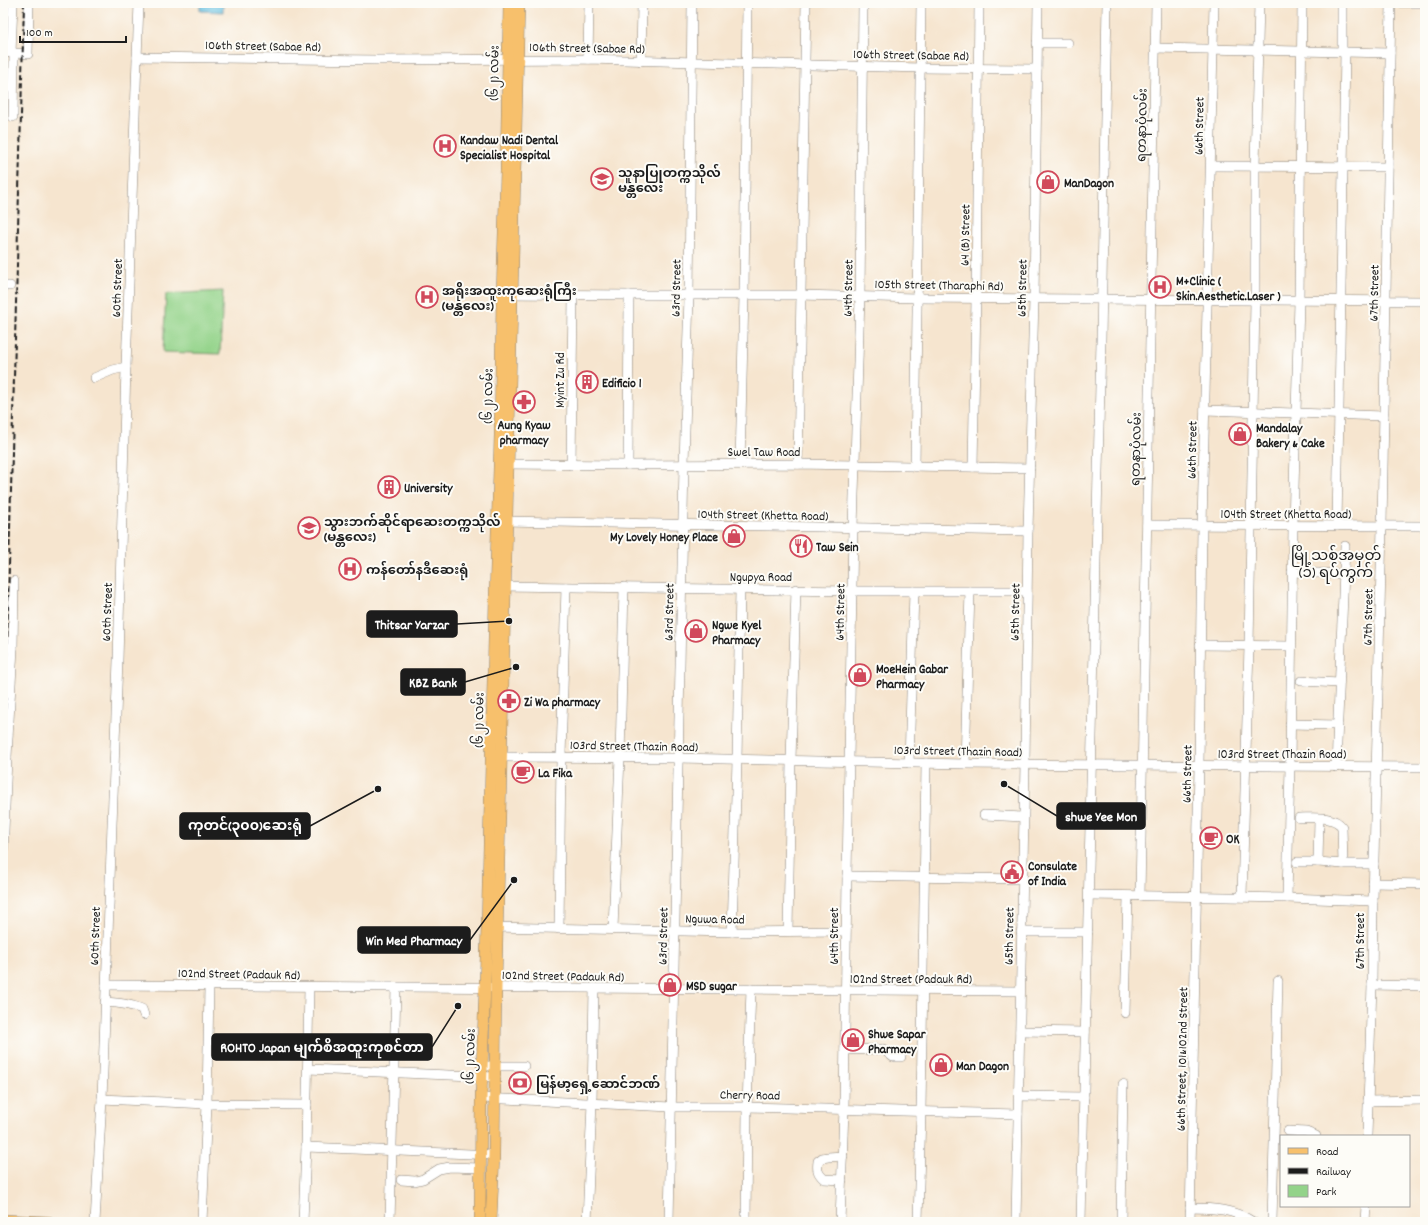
<svg xmlns="http://www.w3.org/2000/svg" width="1428" height="1225" font-family="Dekko,'Noto Sans Myanmar',sans-serif">
	<style>
		.green { fill: #93d389; stroke: #587852 }
		.water { fill: #64bfe1; stroke: #406e7e }
		.lines { fill: none; stroke-linecap: round; stroke-linejoin: round }
		.minor-casing { stroke: #898076; stroke-width: 10 }
		.major-casing { stroke: #898076; stroke-width: 12 }
		.minor { stroke: #fff; stroke-width: 9 }
		.major { stroke: #f7c06c; stroke-width: 11 }
		.rail { stroke: #1c1c1c; stroke-width: 2; stroke-dasharray: 6 3; stroke-linecap: butt }
		.labels { text-anchor: middle; stroke-width: 4; stroke-linejoin: round; paint-order: stroke }
		.street-label { font-size: 13px; fill: #1c1c1c; stroke: #fdfcf7 }
		.poi-label { font-size: 13px; font-weight: bold; fill: #1c1c1c; stroke: #fdfcf7; text-anchor: start }
		.quarter-label { font-size: 15px; fill: #1c1c1c; stroke: #fdfcf7 }
		.leader { fill: none; stroke: #1c1c1c; stroke-width: 1.5 }
		.callout-dot { fill: #1c1c1c; stroke: #fdfcf7; stroke-width: 1.5 }
		.callout { fill: #1c1c1c; stroke: #1c1c1c; stroke-width: 1.5 }
		.callout-label { font-size: 14px; text-anchor: middle; font-weight: bold; fill: #fff }
	</style>
	<rect width="100%" height="100%" fill="#fdfcf7"/>
	<filter id="ink" filterUnits="userSpaceOnUse"><feTurbulence type="fractalNoise" baseFrequency=".025" numOctaves="2"/><feDisplacementMap in="SourceGraphic" scale="8" xChannelSelector="R" yChannelSelector="G"/><feConvolveMatrix kernelMatrix="1 2 1 2 8 2 1 2 1" color-interpolation-filters="sRGB"/></filter>
	<filter id="wash" filterUnits="userSpaceOnUse"><feTurbulence type="fractalNoise" baseFrequency=".012" numOctaves="4" result="noise"/><feDisplacementMap in="SourceGraphic" scale="16" xChannelSelector="R" yChannelSelector="G"/><feGaussianBlur stdDeviation="0.9" result="paint"/><feColorMatrix in="noise" values="0 0 0 0 0 0 0 0 0 0 0 0 0 0 0 0 0 1.4 0 .05"/><feComposite in="paint" operator="in"/></filter>
	<g filter="url(#wash)">
		<rect width="100%" height="100%" fill="#f6e5cf"/>
		<path class="green" d="M223,291L220,354L163,352L166,294Z"/>
		<path class="water" d="M200,3H223V12L200,11Z"/>
	</g>
	<g filter="url(#ink)">
		<g class="lines">
			<g class="minor-casing">
				<g id="minor">
					<path d="M1391,3H1425"/>
					<path d="M1037,43H1068"/>
					<path d="M1155,48L1390,53"/>
					<path d="M3,52L28,54L29,3"/>
					<path d="M1342,52V3"/>
					<path d="M11,53L13,3"/>
					<path d="M137,57L377,60L588,59L920,68L1037,69"/>
					<path d="M588,59L589,3"/>
					<path d="M641,61L642,3"/>
					<path d="M13,117L14,53"/>
					<path d="M1211,166L1388,167"/>
					<path d="M3,286H10"/>
					<path d="M507,294L629,295H800L917,298L1425,301"/>
					<path d="M94,378L113,370L126,367"/>
					<path d="M1205,410L1384,416"/>
					<path d="M502,464L628,465L798,464L1030,468"/>
					<path d="M740,464L744,295L747,3"/>
					<path d="M798,464L806,3"/>
					<path d="M571,465L573,295"/>
					<path d="M628,465L629,295"/>
					<path d="M915,467L921,3"/>
					<path d="M973,467L976,298L979,3"/>
					<path d="M502,521L1028,531"/>
					<path d="M1147,525L1425,526"/>
					<path d="M1337,526L1345,52"/>
					<path d="M1292,572L1344,574"/>
					<path d="M499,586L852,591H1027"/>
					<path d="M1200,645L1291,646"/>
					<path d="M1301,681L1339,683"/>
					<path d="M3,693L4,650L3,647L13,648"/>
					<path d="M1290,724L1338,725"/>
					<path d="M3,756L7,758L3,855"/>
					<path d="M7,757L13,648L14,581"/>
					<path d="M495,757L678,758L965,764L1425,767"/>
					<path d="M909,763L914,591"/>
					<path d="M965,764L970,591"/>
					<path d="M1336,767L1345,546"/>
					<path d="M984,815L1023,817"/>
					<path d="M1299,818C1312,818 1334,815 1342,827L1343,864H1374"/>
					<path d="M1319,819L1318,862L1343,864"/>
					<path d="M1297,862H1318"/>
					<path d="M847,876L1022,879"/>
					<path d="M1373,883L1425,884"/>
					<path d="M1089,895L1287,898L1373,901"/>
					<path d="M1140,896L1156,3"/>
					<path d="M1242,897L1249,646L1255,300V166L1259,3"/>
					<path d="M1287,898L1290,766L1293,526L1299,301L1302,3"/>
					<path d="M492,927L732,932L846,931"/>
					<path d="M559,929L561,757L566,587"/>
					<path d="M613,929L620,757L624,587"/>
					<path d="M788,931L791,760L796,589"/>
					<path d="M732,932L737,760L740,589"/>
					<path d="M1021,932H1088"/>
					<path d="M106,985L1020,991"/>
					<path d="M1372,985L1425,986"/>
					<path d="M105,1002C118,1003 130,1004 142,1009L144,1015"/>
					<path d="M1125,1013L1128,896"/>
					<path d="M1020,1031L1085,1032"/>
					<path d="M845,1050L883,1049L893,1057H901"/>
					<path d="M483,1066H524"/>
					<path d="M308,1069L496,1077"/>
					<path d="M1019,1096L1084,1097"/>
					<path d="M481,1098L671,1107H747L1018,1114"/>
					<path d="M102,1099L207,1104L307,1105"/>
					<path d="M1368,1101L1425,1100"/>
					<path d="M1288,1131L1306,1132L1316,1136"/>
					<path d="M1367,1136L1372,985L1373,901L1382,526L1391,3"/>
					<path d="M306,1147L494,1155"/>
					<path d="M401,1180L415,1181L423,1179L439,1169L450,1167L480,1168"/>
					<path d="M842,1180L824,1179C817,1173 817,1169 818,1161L822,1158L828,1157L843,1156"/>
					<path d="M1190,1208C1213,1208 1234,1209 1253,1222"/>
					<path d="M95,1222L102,1099L118,660L126,367L139,3"/>
					<path d="M202,1222L207,1104L209,986"/>
					<path d="M303,1222L306,1147L309,987"/>
					<path d="M390,1222L396,987"/>
					<path d="M587,1222L592,1103L594,988"/>
					<path d="M669,1222L684,464L689,295L692,3"/>
					<path d="M746,1222L747,1107L751,989"/>
					<path d="M840,1222L844,1109L847,876L853,528L860,296L863,3"/>
					<path d="M918,1222L921,1111L926,763"/>
					<path d="M1016,1222L1025,763L1028,531L1034,298L1038,3"/>
					<path d="M1081,1222L1101,340L1107,3"/>
					<path d="M1121,1222L1123,1084"/>
					<path d="M1190,1222L1199,766L1202,526L1214,3"/>
					<path d="M1272,1222L1278,981"/>
					<path d="M1365,1222L1366,1206"/>
				</g>
			</g>
			<g class="major-casing">
				<g id="major">
					<path d="M3,1220L49,1222"/>
					<path d="M480,1222L481,1098L487,927L495,596L500,435L502,294L506,170L509,3"/>
					<path d="M491,1222L494,1155L496,987L519,3"/>
				</g>
			</g>
			<use href="#minor" class="minor"/>
			<use href="#major" class="major"/>
			<path class="rail" d="M3,790L24,3"/>
		</g>
	</g>
	<defs>
		<g id="hospital-ring" transform="scale(1.15)"><circle r="9.5" fill="#fdfcf7" stroke="#d1495b" stroke-width="1.5"/><path d="M-5-5h3v3.5h4V-5h3V5h-3V1.5h-4V5h-3Z" fill="#d1495b"/></g>
		<g id="university-ring" transform="scale(1.15)"><circle r="9.5" fill="#fdfcf7" stroke="#d1495b" stroke-width="1.5"/><path d="M0-5L7-2L0 1L-7-2ZM-4 1L0 2.5L4 1V4Q0 6-4 4Z" fill="#d1495b"/></g>
		<g id="shop-ring" transform="scale(1.15)"><circle r="9.5" fill="#fdfcf7" stroke="#d1495b" stroke-width="1.5"/><path d="M-5-2.5h2.3a2.7 3.5 0 0 1 5.4 0H5L5.5 6h-11ZM-1.5-2.5h3a1.5 2.3 0 0 0-3 0Z" fill="#d1495b"/></g>
		<g id="building-ring" transform="scale(1.15)"><circle r="9.5" fill="#fdfcf7" stroke="#d1495b" stroke-width="1.5"/><path d="M-4-6H4V6H1V3H-1V6H-4ZM-2.5-4.3h1.7v1.8h-1.7ZM.8-4.3h1.7v1.8H.8ZM-2.5-1h1.7V.8h-1.7ZM.8-1h1.7V.8H.8Z" fill="#d1495b"/></g>
		<g id="pharmacy-ring" transform="scale(1.15)"><circle r="9.5" fill="#fdfcf7" stroke="#d1495b" stroke-width="1.5"/><path d="M-2-6h4v4h4v4h-4v4h-4v-4h-4v-4h4Z" fill="#d1495b"/></g>
		<g id="restaurant-ring" transform="scale(1.15)"><circle r="9.5" fill="#fdfcf7" stroke="#d1495b" stroke-width="1.5"/><path d="M-5-6h1v4h1v-4h1v4h1v-4h1v5L-1.5 .5V6h-2V.5L-5-1ZM5-6V6H3V1.5H1.5Q1.5-4 5-6Z" fill="#d1495b"/></g>
		<g id="cafe-ring" transform="scale(1.15)"><circle r="9.5" fill="#fdfcf7" stroke="#d1495b" stroke-width="1.5"/><path d="M-5.5-4.5H6V0H3Q3 3.5 0 3.5H-2.5Q-5.5 3.5-5.5 0ZM3-3.2v2h1.7v-2ZM-6 4.5H4V6H-6Z" fill="#d1495b"/></g>
		<g id="civic-ring" transform="scale(1.15)"><circle r="9.5" fill="#fdfcf7" stroke="#d1495b" stroke-width="1.5"/><path d="M-.6-6.5H3V-4.5H.6V-3L4-1V1h2V6H-6V1h2V-1L-.6-3ZM-1.2 2.5V6h2.4V2.5Z" fill="#d1495b"/></g>
		<g id="bank-ring" transform="scale(1.15)"><circle r="9.5" fill="#fdfcf7" stroke="#d1495b" stroke-width="1.5"/><path d="M-6-4H6V4H-6ZM0-2.3a2.3 2.3 0 1 0 0 4.6a2.3 2.3 0 1 0 0-4.6Z" fill="#d1495b"/></g>
	</defs>
	<g fill-rule="evenodd">
		<use href="#hospital-ring" x="445" y="146"/>
		<use href="#university-ring" x="602" y="179"/>
		<use href="#shop-ring" x="1048" y="182"/>
		<use href="#hospital-ring" x="1160" y="287"/>
		<use href="#hospital-ring" x="427" y="297"/>
		<use href="#building-ring" x="587" y="382"/>
		<use href="#pharmacy-ring" x="524" y="402"/>
		<use href="#shop-ring" x="1240" y="434"/>
		<use href="#building-ring" x="389" y="487"/>
		<use href="#university-ring" x="309" y="528"/>
		<use href="#shop-ring" x="734" y="536"/>
		<use href="#restaurant-ring" x="801" y="546"/>
		<use href="#hospital-ring" x="350" y="569"/>
		<use href="#shop-ring" x="696" y="631"/>
		<use href="#shop-ring" x="860" y="675"/>
		<use href="#pharmacy-ring" x="509" y="701"/>
		<use href="#cafe-ring" x="523" y="772"/>
		<use href="#cafe-ring" x="1211" y="838"/>
		<use href="#civic-ring" x="1012" y="872"/>
		<use href="#shop-ring" x="670" y="985"/>
		<use href="#shop-ring" x="853" y="1040"/>
		<use href="#shop-ring" x="941" y="1065"/>
		<use href="#bank-ring" x="520" y="1083"/>
	</g>
	<g class="labels">
		<g class="street-label">
			<text transform="translate(263 45) rotate(1)" y="5">106th Street (Sabae Rd)</text>
			<text transform="translate(587 47) rotate(1)" y="5">106th Street (Sabae Rd)</text>
			<text transform="translate(911 54) rotate(1)" y="5">106th Street (Sabae Rd)</text>
			<text transform="translate(493 73) rotate(-89)" y="5">(၆၂) လမ်း</text>
			<text transform="translate(1141 125) rotate(-89)" y="5">ရတနာပုံလမ်း</text>
			<text transform="translate(1198 126) rotate(-89)" y="5">66th Street</text>
			<text transform="translate(964 235) rotate(-89)" y="5">64 (B) Street</text>
			<text transform="translate(939 284) rotate(1)" y="5">105th Street (Tharaphi Rd)</text>
			<text transform="translate(116 288) rotate(-88)" y="5">60th Street</text>
			<text transform="translate(675 288) rotate(-89)" y="5">63rd Street</text>
			<text transform="translate(847 288) rotate(-89)" y="5">64th Street</text>
			<text transform="translate(1021 288) rotate(-89)" y="5">65th Street</text>
			<text transform="translate(1373 293) rotate(-89)" y="5">67th Street</text>
			<text transform="translate(559 380) rotate(-90)" y="5">Myint Zu Rd</text>
			<text transform="translate(487 396) rotate(-89)" y="5">(၆၂) လမ်း</text>
			<text transform="translate(1135 449) rotate(-89)" y="5">ရတနာပုံလမ်း</text>
			<text transform="translate(1191 450) rotate(-89)" y="5">66th Street</text>
			<text x="764" y="456">Swel Taw Road</text>
			<text x="1286" y="518">104th Street (Khetta Road)</text>
			<text transform="translate(763 514) rotate(1)" y="5">104th Street (Khetta Road)</text>
			<text x="761" y="581">Ngupya Road</text>
			<text transform="translate(106 612) rotate(-88)" y="5">60th Street</text>
			<text transform="translate(668 612) rotate(-89)" y="5">63rd Street</text>
			<text transform="translate(839 612) rotate(-89)" y="5">64th Street</text>
			<text transform="translate(1014 612) rotate(-89)" y="5">65th Street</text>
			<text transform="translate(1367 617) rotate(-89)" y="5">67th Street</text>
			<text transform="translate(478 720) rotate(-89)" y="5">(၆၂) လမ်း</text>
			<text transform="translate(634 745) rotate(1)" y="5">103rd Street (Thazin Road)</text>
			<text transform="translate(958 750) rotate(1)" y="5">103rd Street (Thazin Road)</text>
			<text x="1282" y="758">103rd Street (Thazin Road)</text>
			<text transform="translate(1186 774) rotate(-89)" y="5">66th Street</text>
			<text transform="translate(715 918) rotate(1)" y="5">Nguwa Road</text>
			<text transform="translate(94 936) rotate(-88)" y="5">60th Street</text>
			<text transform="translate(662 936) rotate(-89)" y="5">63rd Street</text>
			<text transform="translate(833 936) rotate(-90)" y="5">64th Street</text>
			<text transform="translate(1008 936) rotate(-89)" y="5">65th Street</text>
			<text transform="translate(1359 941) rotate(-90)" y="5">67th Street</text>
			<text transform="translate(239 973) rotate(1)" y="5">102nd Street (Padauk Rd)</text>
			<text transform="translate(563 975) rotate(1)" y="5">102nd Street (Padauk Rd)</text>
			<text x="911" y="983">102nd Street (Padauk Rd)</text>
			<text transform="translate(469 1056) rotate(-88)" y="5">(၆၂) လမ်း</text>
			<text transform="translate(1181 1059) rotate(-89)" y="5">66th Street, 101&amp;102nd Street</text>
			<text transform="translate(750 1094) rotate(1)" y="5">Cherry Road</text>
		</g>
		<g class="poi-label">
			<text x="460" y="144">Kandaw Nadi Dental<tspan x="460" dy="15">Specialist Hospital</tspan></text>
			<text x="618" y="177">သူနာပြုတက္ကသိုလ်<tspan x="618" dy="15">မန္တလေး</tspan></text>
			<text x="1064" y="187">ManDagon</text>
			<text x="1176" y="285">M+Clinic (<tspan x="1176" dy="15">Skin.Aesthetic.Laser )</tspan></text>
			<text x="442" y="295">အရိုးအထူးကုဆေးရုံကြီး<tspan x="442" dy="15">(မန္တလေး)</tspan></text>
			<text x="602" y="387">Edificio 1</text>
			<text x="524" y="429" text-anchor="middle">Aung Kyaw<tspan x="524" dy="15">pharmacy</tspan></text>
			<text x="1256" y="432">Mandalay<tspan x="1256" dy="15">Bakery &amp; Cake</tspan></text>
			<text x="404" y="492">University</text>
			<text x="324" y="526">သွားဘက်ဆိုင်ရာဆေးတက္ကသိုလ်<tspan x="324" dy="15">(မန္တလေး)</tspan></text>
			<text x="718" y="541" text-anchor="end">My Lovely Honey Place</text>
			<text x="816" y="551">Taw Sein</text>
			<text x="366" y="574">ကန်တော်နဒီဆေးရုံ</text>
			<text x="712" y="629">Ngwe Kyel<tspan x="712" dy="15">Pharmacy</tspan></text>
			<text x="876" y="673">MoeHein Gabar<tspan x="876" dy="15">Pharmacy</tspan></text>
			<text x="524" y="706">Zi Wa pharmacy</text>
			<text x="538" y="777">La Fika</text>
			<text x="1226" y="843">OK</text>
			<text x="1028" y="870">Consulate<tspan x="1028" dy="15">of India</tspan></text>
			<text x="686" y="990">MSD sugar</text>
			<text x="868" y="1038">Shwe Sapar<tspan x="868" dy="15">Pharmacy</tspan></text>
			<text x="956" y="1070">Man Dagon</text>
			<text x="536" y="1088">မြန်မာ့ရှေ့ဆောင်ဘဏ်</text>
		</g>
		<g class="quarter-label">
			<text x="1336" y="560">မြို့သစ်အမှတ်<tspan x="1336" dy="17">(၁) ရပ်ကွက်</tspan></text>
		</g>
	</g>
	<path class="leader" d="M509 621L457 624M516 667L465 682M1004 784L1057 816M378 789L310 826M514 880L470 940M458 1006L432 1047"/>
	<g class="callout-dot">
		<circle cx="509" cy="621" r="4"/>
		<circle cx="516" cy="667" r="4"/>
		<circle cx="1004" cy="784" r="4"/>
		<circle cx="378" cy="789" r="4"/>
		<circle cx="514" cy="880" r="4"/>
		<circle cx="458" cy="1006" r="4"/>
	</g>
	<g class="callout">
		<rect x="367" y="611" width="90" height="26" rx="4"/>
		<rect x="401" y="669" width="64" height="26" rx="4"/>
		<rect x="1057" y="803" width="88" height="26" rx="4"/>
		<rect x="180" y="813" width="130" height="26" rx="4"/>
		<rect x="358" y="927" width="112" height="26" rx="4"/>
		<rect x="212" y="1034" width="220" height="26" rx="4"/>
	</g>
	<g class="callout-label">
		<text x="412" y="629">Thitsar Yarzar</text>
		<text x="433" y="687">KBZ Bank</text>
		<text x="1101" y="821">shwe Yee Mon</text>
		<text x="245" y="830">ကုတင်(၃၀၀)ဆေးရုံ</text>
		<text x="414" y="945">Win Med Pharmacy</text>
		<text x="322" y="1052">ROHTO Japan မျက်စိအထူးကုစင်တာ</text>
	</g>
	<rect width="1428" height="1225" fill="none" stroke="#fdfcf7" stroke-width="16"/>
	<rect x="1280" y="1135" width="130" height="72" fill="#fdfcf7" stroke="#a3a29f"/>
	<rect x="1288" y="1148" width="20" height="6" fill="#f7c06c" stroke="#a3a29f"/>
	<text x="1316" y="1155" font-size="12" fill="#1c1c1c">Road</text>
	<rect x="1288" y="1168" width="20" height="6" fill="#1c1c1c" stroke="#a3a29f"/>
	<text x="1316" y="1175" font-size="12" fill="#1c1c1c">Railway</text>
	<rect x="1288" y="1185" width="20" height="12" fill="#93d389" stroke="#a3a29f"/>
	<text x="1316" y="1195" font-size="12" fill="#1c1c1c">Park</text>
	<path d="M20 36v6h106v-6" fill="none" stroke="#1c1c1c" stroke-width="2"/>
	<text x="26" y="36" font-size="12" fill="#1c1c1c" stroke="#fdfcf7" stroke-width="3" paint-order="stroke">100 m</text>
</svg>
